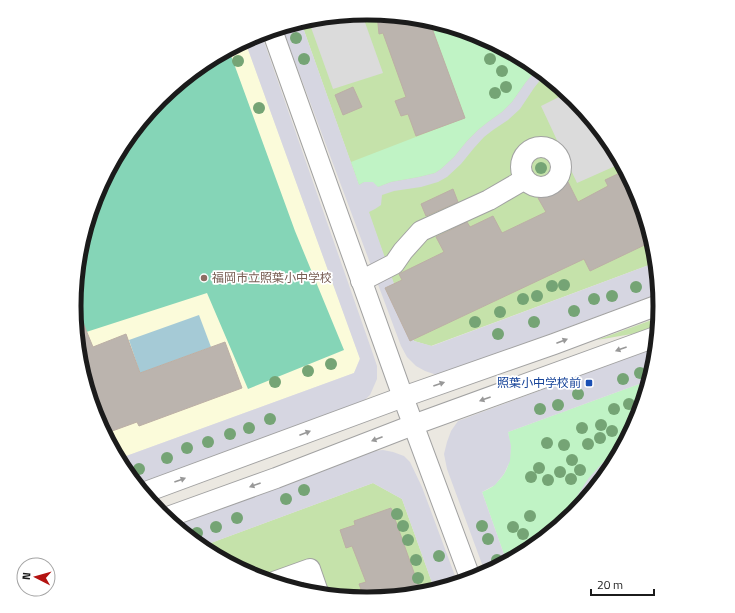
<svg xmlns="http://www.w3.org/2000/svg" width="735" height="613" font-family="'Titillium Web','Noto Sans JP',sans-serif">
	<style>
		.education { fill: #fbfbda }
		.grass { fill: #c5e2aa }
		.park { fill: #c0f3c5 }
		.pitch { fill: #85d5b7 }
		.parking { fill: #dbdbdb }
		.plaza { fill: #d6d6e1 }
		.water { fill: #a5cad6 }
		.building { fill: #bbb4ae; stroke: #bcafa5 }
		.lines { fill: none; stroke-linecap: round; stroke-linejoin: round }
		.minor-casing { stroke: #a2a2a2; stroke-width: 22 }
		.minor { stroke: #fff; stroke-width: 20 }
		.tree { fill: #75a475 }
		.oneway { fill: #989898 }
		.education-dot { fill: #8d6e63; stroke: #fff; stroke-width: 1.5 }
		.transit-dot { fill: #1a4fb4; stroke: #fff; stroke-width: 1.5 }
		.labels { text-anchor: middle; stroke-width: 3.5; stroke-linejoin: round; paint-order: stroke }
		.education-label { font-size: 12px; fill: #785e54; stroke: #fff; text-anchor: start }
		.transit-label { font-size: 12px; fill: #164399; stroke: #fff; text-anchor: end }
		.rim { fill: none; stroke: #1b1b1b; stroke-width: 5 }
	</style>
	<rect width="100%" height="100%" fill="#ebe8e1"/>
	<path class="education" d="M245,41L360,358L354,373L118,459L96,419L80,364L74,306L80,249L96,194L124,143L160,99L205,62Z"/>
	<g class="grass">
		<path d="M368,13L425,19L480,35L531,63L575,99L612,144L639,194L655,249L657,262L431,346L414,341L301,22L310,19Z"/>
		<path d="M660,317L659,327L649,331L597,340Z"/>
		<path d="M373,483L402,499L435,591L425,594L367,600L310,594L255,578L204,550L200,547Z"/>
	</g>
	<g class="park">
		<path d="M429,20L480,35L531,63L538,68L526,82L512,102L502,112L488,122L478,130L467,141L454,157L441,169L435,173L419,177L391,182L378,187L364,182L359,185L351,162L465,118Z"/>
		<path d="M650,380L639,419L611,470L575,514L530,551L507,563L482,492C486,490 492,488 495,484C512,469 512,453 508,432Z"/>
	</g>
	<path class="pitch" d="M229,50L295,231L344,350L248,389L207,293L77,335L74,306L80,249L96,194L124,143L160,99L205,62Z"/>
	<g class="parking">
		<path d="M362,14L383,73L333,89L308,19Z"/>
		<path d="M567,93L575,99L612,144L622,163L577,183L541,106Z"/>
	</g>
	<g class="plaza">
		<path d="M301,22L359,185L364,182H373L378,187L391,182L419,177L435,173L441,169L454,157L467,141L478,130L488,122L502,112L512,102L526,82L538,68L545,74L534,88L520,109L508,120L493,130L484,137L474,148L461,164L447,177L438,182L421,187L394,191L382,195L381,205L375,209L369,212L414,341L432,346L657,262L660,293L442,374H434L425,371L416,366L407,357L401,346L282,27Z"/>
		<path d="M261,33L373,354L377,366V379L370,395L360,404L136,485L123,469L118,459L354,373L360,359L245,41L255,35Z"/>
		<path d="M657,347L655,364L650,380L508,432L511,446L510,461L504,474L495,485L482,492L507,563L486,575L447,469L444,454L447,442L451,431L458,421Z"/>
		<path d="M631,433L613,467L597,484L593,492L575,514L560,526V523L588,479L623,440Z"/>
		<path d="M383,450L393,452L404,456L410,462L422,487L458,584L435,591L402,499L373,483L200,547L172,524L357,456L374,451Z"/>
	</g>
	<path class="water" d="M199,315L211,347L140,373L129,340Z"/>
	<g class="building">
		<path d="M377,14L425,19L429,20L465,118L416,136L408,114L401,116L395,101L406,97L383,33L379,34Z"/>
		<path d="M353,87L362,107L343,115L335,95Z"/>
		<path d="M626,170L639,194L653,241L590,271L584,259L410,341L385,288L402,280L399,274L401,273L444,252L436,237L467,222L470,227L493,216L502,233L546,212L538,198L568,182L578,202L608,186L605,180Z"/>
		<path d="M453,189L458,202L426,216L421,204Z"/>
		<path d="M79,313L93,347L126,334L140,373L225,342L242,388L139,426L137,422L104,434L96,419L80,364L75,314Z"/>
		<path d="M391,508L422,595L365,600L359,584L366,582L352,546L346,548L340,530L355,525L354,521Z"/>
	</g>
	<g class="lines">
		<g class="minor-casing">
			<g id="minor">
				<path d="M272,30L403,397L471,580"/>
				<circle cx="541" cy="167" r="20"/>
				<path d="M361,281L394,264L403,251L421,231L489,200L525,179"/>
				<path d="M143,493L403,397L554,344L661,304"/>
				<path d="M165,518L276,478L413,425L658,336"/>
				<path d="M271,583L310,569L319,595"/>
			</g>
		</g>
		<use href="#minor" class="minor"/>
	</g>
	<g class="tree">
		<circle cx="296" cy="38" r="6"/>
		<circle cx="304" cy="59" r="6"/>
		<circle cx="490" cy="59" r="6"/>
		<circle cx="238" cy="61" r="6"/>
		<circle cx="502" cy="71" r="6"/>
		<circle cx="506" cy="87" r="6"/>
		<circle cx="495" cy="93" r="6"/>
		<circle cx="259" cy="108" r="6"/>
		<circle cx="541" cy="168" r="6"/>
		<circle cx="564" cy="285" r="6"/>
		<circle cx="552" cy="286" r="6"/>
		<circle cx="636" cy="287" r="6"/>
		<circle cx="537" cy="296" r="6"/>
		<circle cx="612" cy="296" r="6"/>
		<circle cx="523" cy="299" r="6"/>
		<circle cx="594" cy="299" r="6"/>
		<circle cx="574" cy="311" r="6"/>
		<circle cx="500" cy="312" r="6"/>
		<circle cx="475" cy="322" r="6"/>
		<circle cx="534" cy="322" r="6"/>
		<circle cx="498" cy="334" r="6"/>
		<circle cx="331" cy="364" r="6"/>
		<circle cx="308" cy="371" r="6"/>
		<circle cx="640" cy="373" r="6"/>
		<circle cx="623" cy="379" r="6"/>
		<circle cx="275" cy="382" r="6"/>
		<circle cx="578" cy="394" r="6"/>
		<circle cx="629" cy="404" r="6"/>
		<circle cx="558" cy="405" r="6"/>
		<circle cx="540" cy="409" r="6"/>
		<circle cx="614" cy="409" r="6"/>
		<circle cx="270" cy="419" r="6"/>
		<circle cx="601" cy="425" r="6"/>
		<circle cx="249" cy="428" r="6"/>
		<circle cx="582" cy="428" r="6"/>
		<circle cx="612" cy="431" r="6"/>
		<circle cx="230" cy="434" r="6"/>
		<circle cx="600" cy="438" r="6"/>
		<circle cx="208" cy="442" r="6"/>
		<circle cx="547" cy="443" r="6"/>
		<circle cx="588" cy="444" r="6"/>
		<circle cx="564" cy="445" r="6"/>
		<circle cx="187" cy="448" r="6"/>
		<circle cx="167" cy="458" r="6"/>
		<circle cx="572" cy="460" r="6"/>
		<circle cx="539" cy="468" r="6"/>
		<circle cx="139" cy="469" r="6"/>
		<circle cx="580" cy="470" r="6"/>
		<circle cx="560" cy="472" r="6"/>
		<circle cx="531" cy="477" r="6"/>
		<circle cx="571" cy="479" r="6"/>
		<circle cx="548" cy="480" r="6"/>
		<circle cx="304" cy="490" r="6"/>
		<circle cx="286" cy="499" r="6"/>
		<circle cx="397" cy="514" r="6"/>
		<circle cx="530" cy="516" r="6"/>
		<circle cx="237" cy="518" r="6"/>
		<circle cx="403" cy="526" r="6"/>
		<circle cx="482" cy="526" r="6"/>
		<circle cx="216" cy="527" r="6"/>
		<circle cx="513" cy="527" r="6"/>
		<circle cx="197" cy="533" r="6"/>
		<circle cx="523" cy="534" r="6"/>
		<circle cx="488" cy="539" r="6"/>
		<circle cx="408" cy="540" r="6"/>
		<circle cx="439" cy="556" r="6"/>
		<circle cx="416" cy="560" r="6"/>
		<circle cx="497" cy="560" r="6"/>
		<circle cx="418" cy="578" r="6"/>
	</g>
	<defs><path id="oneway-solid" d="M-6-.8H1V-3.2L6.5 0L1 3.2V.8H-6Z"/></defs>
	<g class="oneway">
		<use href="#oneway-solid" transform="translate(562 341) rotate(-21)"/>
		<use href="#oneway-solid" transform="translate(621 349) rotate(160)"/>
		<use href="#oneway-solid" transform="translate(439 384) rotate(-19)"/>
		<use href="#oneway-solid" transform="translate(485 399) rotate(160)"/>
		<use href="#oneway-solid" transform="translate(305 433) rotate(-21)"/>
		<use href="#oneway-solid" transform="translate(377 439) rotate(159)"/>
		<use href="#oneway-solid" transform="translate(180 480) rotate(-20)"/>
		<use href="#oneway-solid" transform="translate(255 485) rotate(160)"/>
	</g>
	<circle class="education-dot" cx="204" cy="278" r="4"/>
	<rect class="transit-dot" x="585" y="379" width="8" height="8" rx="2"/>
	<g class="labels">
		<g class="education-label">
			<text x="212" y="282">福岡市立照葉小中学校</text>
		</g>
		<g class="transit-label">
			<text x="581" y="387">照葉小中学校前</text>
		</g>
	</g>
	<path d="M0 0H735V613H0ZM81 306a286 286 0 1 1 572 0a286 286 0 1 1-572 0Z" fill="#fff" fill-rule="evenodd"/>
	<path class="rim" d="M81 306a286 286 0 1 1 572 0a286 286 0 1 1-572 0Z"/>
	<g transform="translate(36 577) rotate(276)"><circle r="19" fill="#ffffff" stroke="#a4a4a4"/>
	<path d="M0-3L7 15L0 10L-7 15Z" fill="#b41311"/>
	<text y="-6" font-size="11" font-weight="bold" text-anchor="middle" fill="#1b1b1b">N</text>
	</g>
	<path d="M591 589v6h63v-6" fill="none" stroke="#1b1b1b" stroke-width="2"/>
	<text x="597" y="589" font-size="12" fill="#1b1b1b" stroke="#ffffff" stroke-width="3" paint-order="stroke">20 m</text>
</svg>
